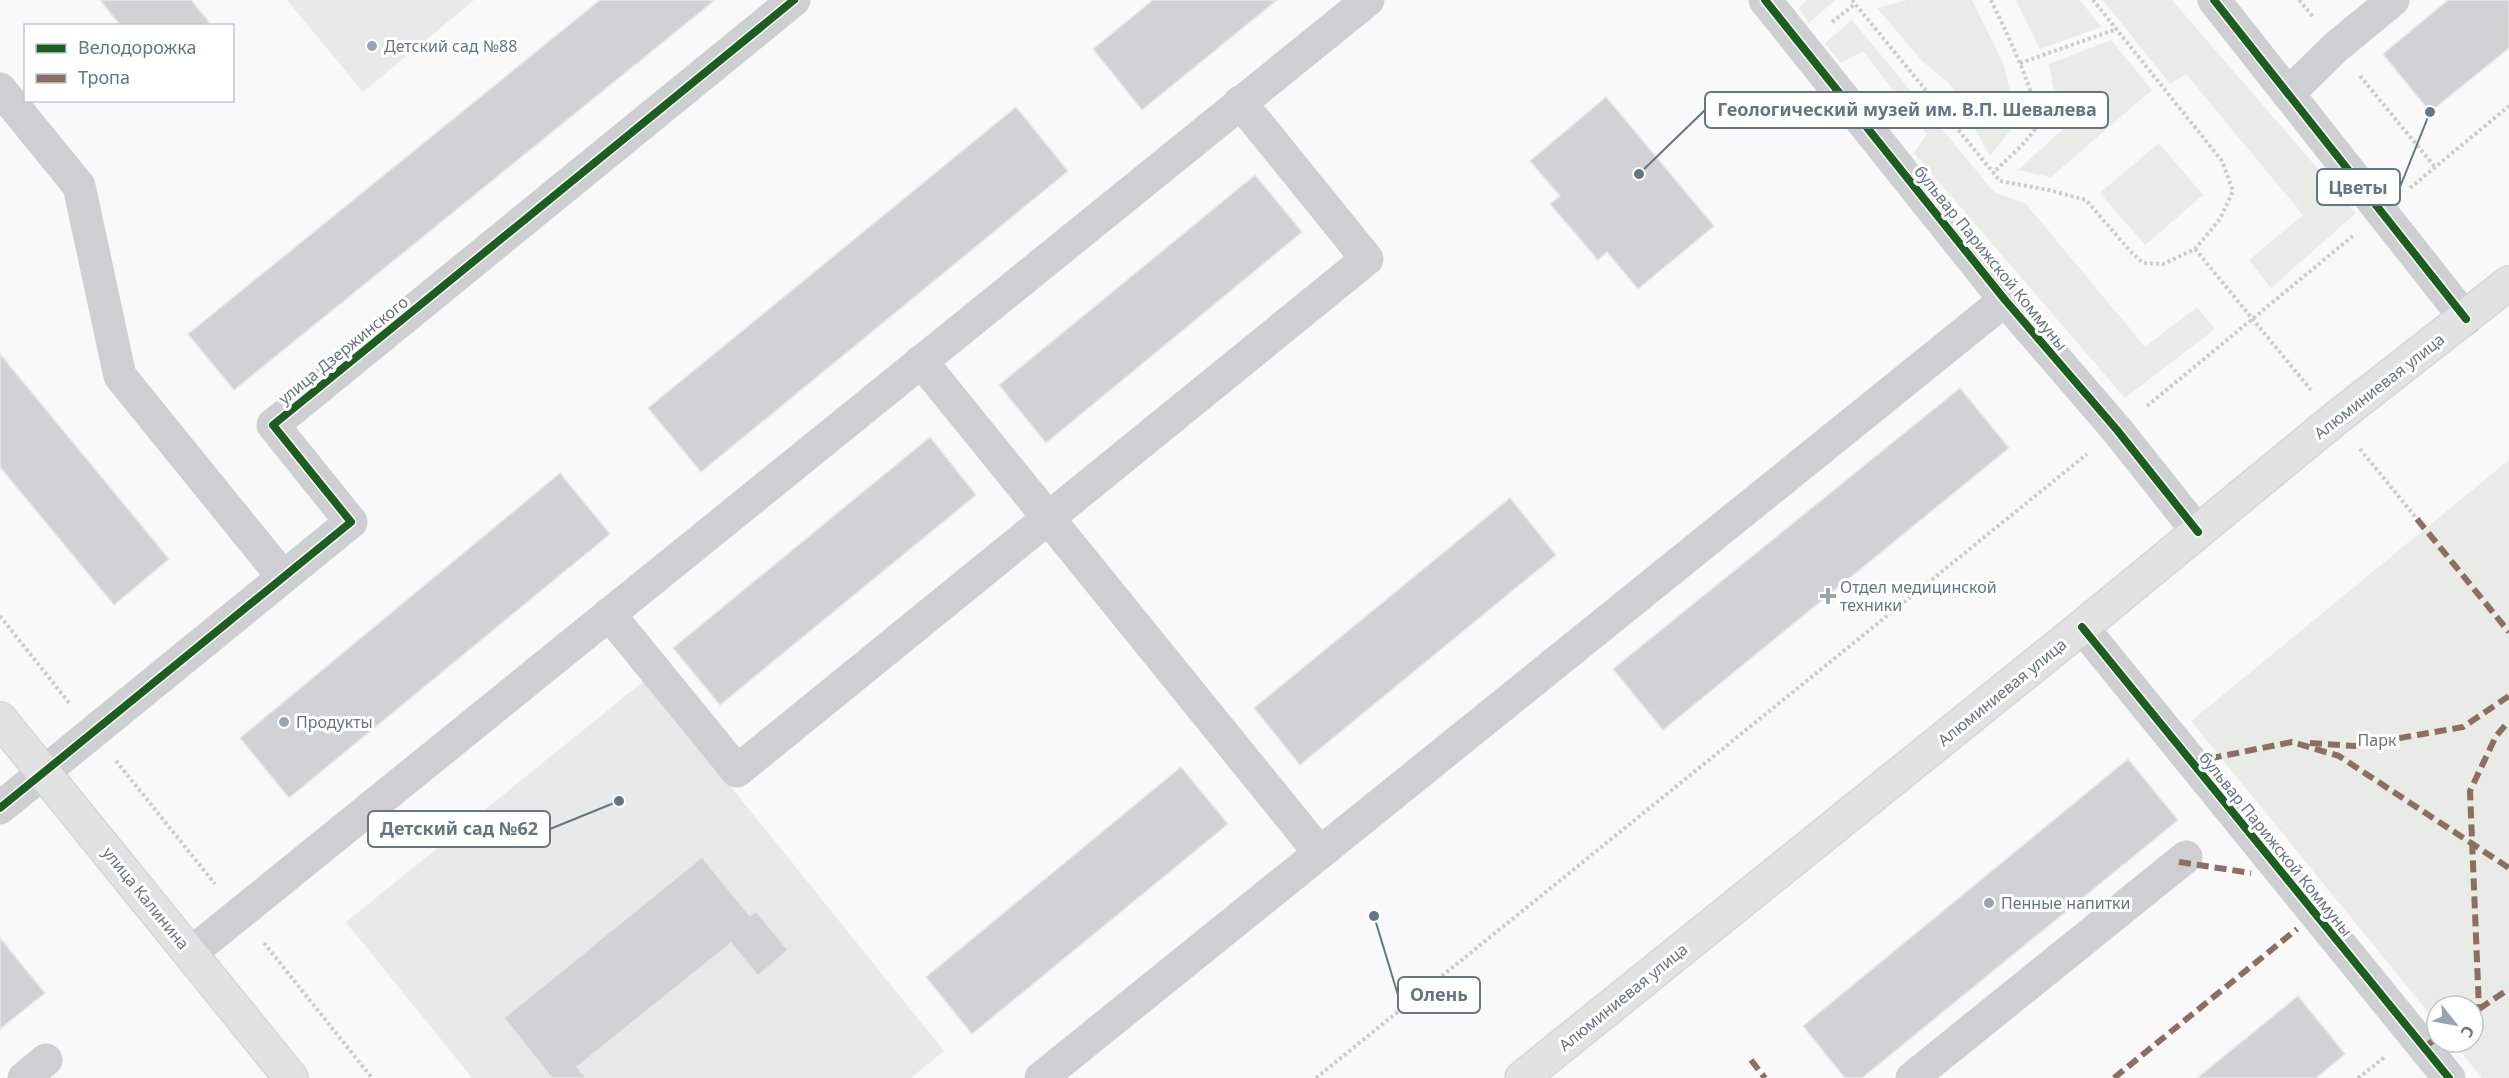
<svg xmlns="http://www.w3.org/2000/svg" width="2509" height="1078" font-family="'Noto Sans',sans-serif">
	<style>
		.built { fill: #e8e9e9 }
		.green { fill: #e8ebe6 }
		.building { fill: #d0d2d3; stroke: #e8e8e8; stroke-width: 1.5 }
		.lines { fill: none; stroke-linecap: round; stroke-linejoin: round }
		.major-casing { stroke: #d5d6d7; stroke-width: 36 }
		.path { stroke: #cbcccd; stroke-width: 4; stroke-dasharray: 3 3; stroke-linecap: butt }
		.minor { stroke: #cecfd0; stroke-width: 33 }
		.major { stroke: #e1e2e2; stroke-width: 33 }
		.quiet { stroke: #8d6e63; stroke-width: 6; stroke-dasharray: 12 6; stroke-linecap: butt }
		.cycleway-casing { stroke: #fff; stroke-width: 11 }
		.cycleway { stroke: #1b5e20; stroke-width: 8 }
		.poi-dot { fill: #99a4ac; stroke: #fff; stroke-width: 2 }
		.labels { text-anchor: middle; stroke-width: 6; stroke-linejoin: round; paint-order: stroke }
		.poi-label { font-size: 16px; fill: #657683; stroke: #fff; text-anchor: start }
		.street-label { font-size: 16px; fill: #657683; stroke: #fff }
		.park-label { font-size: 16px; fill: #687a64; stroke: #fff }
		.leader { fill: none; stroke: #657683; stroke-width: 2 }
		.callout-dot { fill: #657683; stroke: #fff; stroke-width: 2 }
		.callout { fill: #fff; stroke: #657683; stroke-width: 2 }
		.callout-label { font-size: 18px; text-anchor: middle; font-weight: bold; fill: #657683 }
	</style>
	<rect width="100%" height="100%" fill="#f9f9f9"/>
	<g class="built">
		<path d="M287,0H474L363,92Z"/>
		<path d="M645,680L944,1051L911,1078H472L346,922Z"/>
	</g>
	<g class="green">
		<path d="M1807,0H1835L1809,23L1799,8Z"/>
		<path d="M1908,0H1972L2004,65L2017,122L1990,156L1950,84L1922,61L1877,8Z"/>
		<path d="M2016,0H2080L2101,27L2040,49Z"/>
		<path d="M2103,0H2172L2356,213L2271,288L2249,260L2303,215L2186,74L2170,84Z"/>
		<path d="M1852,20L1994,192L2026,204L2145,347L2197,307L2215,329L2125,398L1914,153L1927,134L1863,51L1841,63L1825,43Z"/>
		<path d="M2111,40L2152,90L2051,177L2018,170L2061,131L2049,64Z"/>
		<path d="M2159,143L2203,195L2145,245L2100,193Z"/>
		<path d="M2509,460V1078H2482L2453,1042H2473V1006H2437V1023L2191,721Z"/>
	</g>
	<g class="building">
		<path d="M100,0H191L209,22L204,26H121Z"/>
		<path d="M600,0H715L234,390L188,334Z"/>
		<path d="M1153,0H1277L1142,110L1093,49Z"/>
		<path d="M2448,0H2509V48L2430,112L2383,54Z"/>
		<path d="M1606,97L1714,226L1638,289L1607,252L1598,260L1550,204L1560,196L1530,161Z"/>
		<path d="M1016,107L1068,171L701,472L648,408Z"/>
		<path d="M1255,175L1302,232L1046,443L999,385Z"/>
		<path d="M0,354L169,559L114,605L0,467Z"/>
		<path d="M1960,388L2009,448L1663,730L1613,669Z"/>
		<path d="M930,437L976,495L720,705L673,648Z"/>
		<path d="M560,473L610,534L289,798L240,738Z"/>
		<path d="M1510,498L1556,555L1300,765L1254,708Z"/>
		<path d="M2128,759L2178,820L1862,1078H1845L1803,1026Z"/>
		<path d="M1181,767L1228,824L972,1034L926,977Z"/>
		<path d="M702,857L750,916L756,911L788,950L758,976L731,943L577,1067L586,1078H552L504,1018Z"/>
		<path d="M0,938L45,993L0,1029Z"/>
		<path d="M2298,996L2345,1054L2316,1078H2197Z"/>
	</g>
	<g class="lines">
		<g class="major-casing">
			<g id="major">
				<path d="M0,719L291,1078"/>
				<path d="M1522,1078L2082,627L2335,419L2509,283"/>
			</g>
		</g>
		<g class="path">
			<path d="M1852,0L2000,181L2049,190L2086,200L2130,251L2143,263L2163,264L2195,249L2220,219L2233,191L2222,161L2093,0"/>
			<path d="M1991,0C2001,22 2046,110 2035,129C2027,142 2004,162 1993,173"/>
			<path d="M2299,0L2314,18"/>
			<path d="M1832,22L1855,4"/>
			<path d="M2020,63L2117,29"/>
			<path d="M2360,76L2435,167"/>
			<path d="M2410,188L2509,106"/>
			<path d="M2195,249L2311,390"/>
			<path d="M2147,406L2354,235"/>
			<path d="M2360,449L2417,519"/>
			<path d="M0,616L70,704"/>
			<path d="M116,761L215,884"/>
			<path d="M264,943L372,1078"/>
			<path d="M1316,1078L2087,454"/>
			<path d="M2358,1078L2385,1057"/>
		</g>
		<g class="minor">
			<path d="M1765,0L2005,300L2117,430L2198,532"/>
			<path d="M2214,0L2466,319"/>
			<path d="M0,89L79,186L120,376L283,577"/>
			<path d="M2289,93L2336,47L2393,0"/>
			<path d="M921,361L1319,852"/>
			<path d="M609,614L737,771L1367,259L1240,102"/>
			<path d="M2082,627L2449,1078"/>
			<path d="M0,808L351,522L273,425L794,0"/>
			<path d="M191,953L1368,0"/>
			<path d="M24,1078L46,1060"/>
			<path d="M1041,1078L2005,300"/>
			<path d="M1912,1078L2186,857"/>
		</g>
		<use href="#major" class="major"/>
		<g class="quiet">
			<path d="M2417,519L2509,632"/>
			<path d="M2310,743L2354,746L2463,727L2509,696"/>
			<path d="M2192,762L2292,742L2339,756L2509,868"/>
			<path d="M2179,862L2251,873"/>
			<path d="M2479,1009L2509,989"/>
			<path d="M2473,1013L2479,1009L2470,791L2496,736L2509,721"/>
			<path d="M2424,1047L2437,1038"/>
			<path d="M1751,1060L1765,1078"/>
			<path d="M2114,1078L2297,929"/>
		</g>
		<g class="cycleway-casing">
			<g id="cycleway">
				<path d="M1765,0L2005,300L2117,430L2198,532"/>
				<path d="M2214,0L2466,319"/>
				<path d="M2082,627L2449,1078"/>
				<path d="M0,808L351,522L273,425L794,0"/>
			</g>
		</g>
		<use href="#cycleway" class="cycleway"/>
	</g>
	<g class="poi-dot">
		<circle cx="372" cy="46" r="6"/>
		<path d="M1825 587h6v6h6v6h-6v6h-6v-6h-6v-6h6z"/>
		<circle cx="284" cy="722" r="6"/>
		<circle cx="1989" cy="903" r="6"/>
	</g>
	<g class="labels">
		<g class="poi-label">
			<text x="384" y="52">Детский сад №88</text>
			<text x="1840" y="593">Отдел медицинской<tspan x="1840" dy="18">техники</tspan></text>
			<text x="296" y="728">Продукты</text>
			<text x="2001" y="909">Пенные напитки</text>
		</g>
		<g class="street-label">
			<text transform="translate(1991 258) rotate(51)" y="6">бульвар Парижской Коммуны</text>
			<text transform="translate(343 350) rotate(-39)" y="6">улица Дзержинского</text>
			<text transform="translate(2379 386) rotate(-38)" y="6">Алюминиевая улица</text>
			<text transform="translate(2002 692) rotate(-39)" y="6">Алюминиевая улица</text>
			<text transform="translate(2276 844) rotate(51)" y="6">бульвар Парижской Коммуны</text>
			<text transform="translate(146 898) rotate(51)" y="6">улица Калинина</text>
			<text transform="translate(1623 997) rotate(-39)" y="6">Алюминиевая улица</text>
		</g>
		<g class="park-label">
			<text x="2377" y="746">Парк</text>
		</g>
	</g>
	<path class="leader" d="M1639 174L1705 110M2430 112L2400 187M619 801L550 829M1374 916L1398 995"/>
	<g class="callout-dot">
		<circle cx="1639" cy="174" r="6"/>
		<circle cx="2430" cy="112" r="6"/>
		<circle cx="619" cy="801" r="6"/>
		<circle cx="1374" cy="916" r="6"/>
	</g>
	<g class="callout">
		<rect x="1705" y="92" width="403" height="36" rx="6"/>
		<rect x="2317" y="169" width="83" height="36" rx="6"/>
		<rect x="368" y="811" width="182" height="36" rx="6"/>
		<rect x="1398" y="977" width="82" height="36" rx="6"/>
	</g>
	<g class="callout-label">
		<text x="1907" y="116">Геологический музей им. В.П. Шевалева</text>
		<text x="2358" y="194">Цветы</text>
		<text x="459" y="835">Детский сад №62</text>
		<text x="1439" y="1001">Олень</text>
	</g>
	<rect x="24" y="24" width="210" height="78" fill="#ffffff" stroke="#c1c8cd" stroke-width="1.5"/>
	<rect x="36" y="44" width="30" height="9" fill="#1b5e20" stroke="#c1c8cd" stroke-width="1.5"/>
	<text x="78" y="54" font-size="18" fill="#657683">Велодорожка</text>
	<rect x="36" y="74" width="30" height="9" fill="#8d6e63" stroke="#c1c8cd" stroke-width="1.5"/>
	<text x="78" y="84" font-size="18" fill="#657683">Тропа</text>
	<g transform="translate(2455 1024) rotate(121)"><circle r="28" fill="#ffffff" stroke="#c1c8cd" stroke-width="1.5"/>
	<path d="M0-4.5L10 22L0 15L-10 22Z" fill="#99a4ac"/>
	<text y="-9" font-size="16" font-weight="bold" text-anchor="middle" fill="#657683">С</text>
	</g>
</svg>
